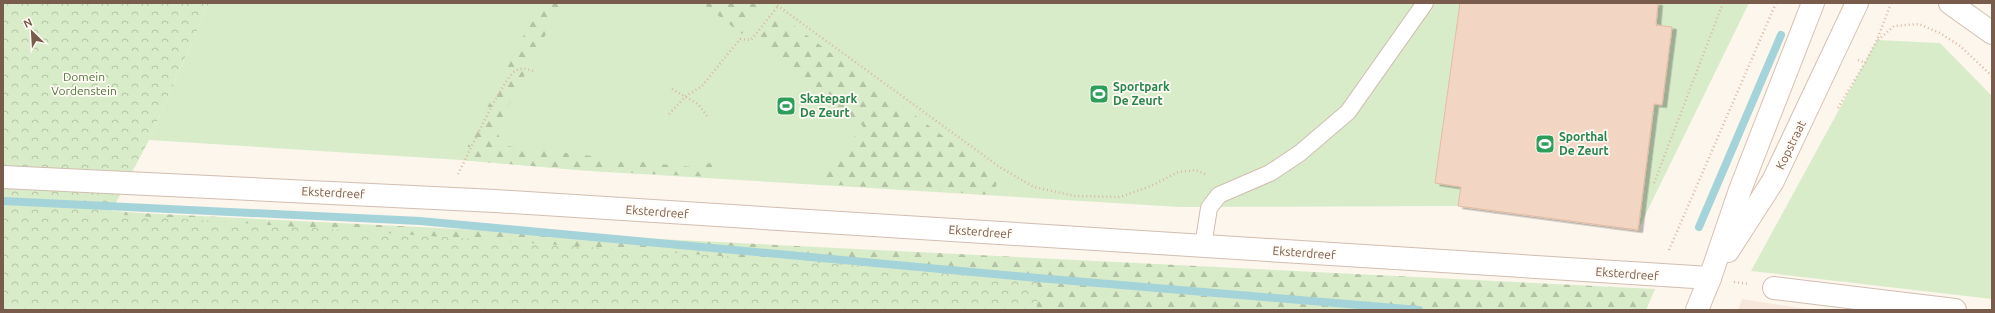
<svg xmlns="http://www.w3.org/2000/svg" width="1995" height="313" font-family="Ubuntu,sans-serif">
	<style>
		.residential { fill: #f5e8da }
		.grass { fill: #d8ecc9 }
		.forest { fill: url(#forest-firs) }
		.park { fill: url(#park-crowns) }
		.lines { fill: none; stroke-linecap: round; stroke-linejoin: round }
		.stream { stroke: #a5d3da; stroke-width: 8 }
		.building { fill: #f3d5c3; stroke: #e6bba3; filter: url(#shadow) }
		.service-casing { stroke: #d1beb0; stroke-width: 18 }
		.minor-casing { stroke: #d1beb0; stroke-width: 24 }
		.tertiary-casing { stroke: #d1beb0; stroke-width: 24 }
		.secondary-casing { stroke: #d6c0b0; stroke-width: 24 }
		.path { stroke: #d9b8a5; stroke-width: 2.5; stroke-dasharray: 1 3; stroke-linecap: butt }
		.service { stroke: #fff; stroke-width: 16 }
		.minor { stroke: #fff; stroke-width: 22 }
		.tertiary { stroke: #fff; stroke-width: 22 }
		.secondary { stroke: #fff; stroke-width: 22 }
		.labels { text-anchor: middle; stroke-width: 3.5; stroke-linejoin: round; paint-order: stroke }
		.park-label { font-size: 12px; fill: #537a41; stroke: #fffaf3 }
		.leisure-label { font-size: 12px; font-weight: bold; fill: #27864d; stroke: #fffaf3; text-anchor: start }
		.street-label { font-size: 12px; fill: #7a5c4d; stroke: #fffaf3 }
	</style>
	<defs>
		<pattern id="forest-firs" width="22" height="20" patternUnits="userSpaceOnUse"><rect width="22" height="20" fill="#d8ecc9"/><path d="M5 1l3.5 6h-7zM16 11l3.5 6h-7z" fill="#b4c2a5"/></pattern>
		<pattern id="park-crowns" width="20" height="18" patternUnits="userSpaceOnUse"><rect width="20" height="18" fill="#d8ecc9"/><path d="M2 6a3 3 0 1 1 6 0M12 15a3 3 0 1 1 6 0" fill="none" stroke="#b4c2a5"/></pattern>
		<filter id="shadow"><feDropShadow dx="4.5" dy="2.5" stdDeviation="0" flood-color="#0004"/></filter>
	</defs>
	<rect width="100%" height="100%" fill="#fdf6ec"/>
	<path class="residential" d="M1742,299L1813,310H1738Z"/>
	<g class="grass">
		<path d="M209,3H1749L1638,230L1458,206L1180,207L591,171L461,160L149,140Z"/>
		<path d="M1877,40L1940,43L1992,96V299L1751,271Z"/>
	</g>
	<g class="forest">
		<path d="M540,3H562L500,122C496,133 498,138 506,146L669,165L693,167L714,162L713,177L591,171L461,160Z"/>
		<path d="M702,3H765L767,4L742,34Z"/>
		<path d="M778,14L998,177L994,195L823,184V176L863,126L755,43Z"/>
		<path d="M3,202L140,213L1655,289L1646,310H3Z"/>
	</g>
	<path class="park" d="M3,3H209L149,140L110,214L1038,278L1037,310H3Z"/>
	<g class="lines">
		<g class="stream">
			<path d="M3,201L420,221L1038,278L1419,310"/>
			<path d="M1699,227L1781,35"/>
		</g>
	</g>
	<path class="building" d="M1460,3H1658L1656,25L1672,27L1662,105L1654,104L1638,230L1458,206L1461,187L1435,183Z"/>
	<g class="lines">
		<g class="service-casing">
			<path id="service" d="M1203,246L1209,208L1219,195L1270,173L1300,153L1348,112L1425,3"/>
		</g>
		<g class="minor-casing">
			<g id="minor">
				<path d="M3,177L495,201L1710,278"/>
				<path d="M1774,288L1955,310"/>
			</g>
		</g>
		<g class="tertiary-casing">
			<path id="tertiary" d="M1950,3L1992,33"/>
		</g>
		<g class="secondary-casing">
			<g id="secondary">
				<path d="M1728,251L1773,181L1857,3"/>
				<path d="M1697,310L1710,278L1740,190L1813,3"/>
			</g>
		</g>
		<g class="path">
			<path d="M774,3L1001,168L1034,187L1075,196L1120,197L1151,186L1178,172L1196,170L1207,175"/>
			<path d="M1878,40L1894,26L1919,24L1940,33L1960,46L1992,76"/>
			<path d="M1858,60L1865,63L1877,40L1891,3"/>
			<path d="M672,89L698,104L707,116"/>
			<path d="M1838,108L1865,63"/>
			<path d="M669,114L686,96L702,86L740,39L751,40L778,6"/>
			<path d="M458,174C467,157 503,78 515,71C522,67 527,69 533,71"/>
			<path d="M1654,183L1723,3"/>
			<path d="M1669,250L1776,3"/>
			<path d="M1734,282L1749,284"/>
		</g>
		<use href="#service" class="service"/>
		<use href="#minor" class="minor"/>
		<use href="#tertiary" class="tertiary"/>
		<use href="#secondary" class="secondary"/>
	</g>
	<defs>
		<g id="stadium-square" transform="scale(1)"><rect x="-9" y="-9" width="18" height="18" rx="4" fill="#2e9e5b" stroke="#fffaf3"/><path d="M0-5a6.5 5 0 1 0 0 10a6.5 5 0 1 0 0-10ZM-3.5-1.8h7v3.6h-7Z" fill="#fff"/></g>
	</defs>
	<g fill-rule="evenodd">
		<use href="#stadium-square" x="1099" y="94"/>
		<use href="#stadium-square" x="786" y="106"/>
		<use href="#stadium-square" x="1545" y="144"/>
	</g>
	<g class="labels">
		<g class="park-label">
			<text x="84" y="81">Domein<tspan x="84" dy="14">Vordenstein</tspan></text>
		</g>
		<g class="leisure-label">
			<text x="1113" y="91">Sportpark<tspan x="1113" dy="14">De Zeurt</tspan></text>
			<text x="800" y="103">Skatepark<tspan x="800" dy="14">De Zeurt</tspan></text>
			<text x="1559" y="141">Sporthal<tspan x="1559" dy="14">De Zeurt</tspan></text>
		</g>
		<g class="street-label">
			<text transform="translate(1791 145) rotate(-64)" y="4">Kopstraat</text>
			<text transform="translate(333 193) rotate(3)" y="4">Eksterdreef</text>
			<text transform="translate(657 212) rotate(4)" y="4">Eksterdreef</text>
			<text transform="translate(980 232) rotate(4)" y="4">Eksterdreef</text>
			<text transform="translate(1304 253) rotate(4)" y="4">Eksterdreef</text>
			<text transform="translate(1627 274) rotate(4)" y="4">Eksterdreef</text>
		</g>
	</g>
	<rect width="1995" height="313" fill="none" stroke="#7a5c4d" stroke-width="8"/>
	<g transform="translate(32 32) rotate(335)" stroke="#fffaf3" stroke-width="3" paint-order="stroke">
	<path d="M0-3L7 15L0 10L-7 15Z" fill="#7a5c4d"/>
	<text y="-6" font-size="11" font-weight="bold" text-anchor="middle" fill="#7a5c4d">N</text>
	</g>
</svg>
